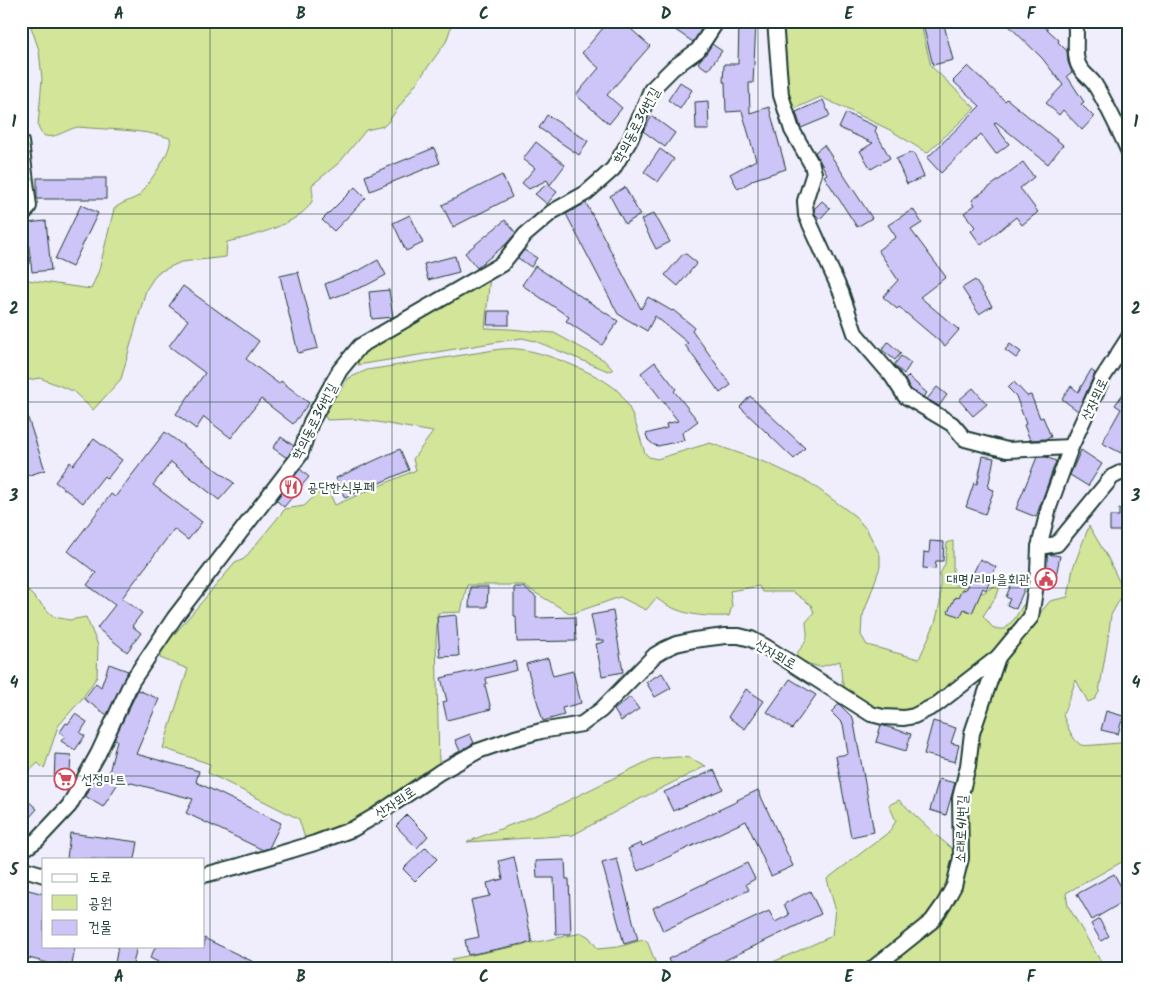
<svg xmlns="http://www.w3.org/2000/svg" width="1150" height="990" font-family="Kalam,'Poor Story',sans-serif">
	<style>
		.green { fill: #d2e599; stroke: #789166 }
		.building { fill: #cdc4f7; stroke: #1f3d34 }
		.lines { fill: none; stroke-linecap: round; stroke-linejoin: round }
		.minor-casing { stroke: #1f3d34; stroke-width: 18 }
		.minor { stroke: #fff; stroke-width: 14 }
		.grid { fill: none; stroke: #1f3d34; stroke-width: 1; stroke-opacity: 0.55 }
		.labels { text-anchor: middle; stroke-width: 4.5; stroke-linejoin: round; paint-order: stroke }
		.street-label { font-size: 14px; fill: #1f3d34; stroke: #fff }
		.poi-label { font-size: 14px; fill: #1f3d34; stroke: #fff; text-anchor: start }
		.neatline { fill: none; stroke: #1f3d34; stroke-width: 2 }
		.grid-label { font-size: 16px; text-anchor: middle; font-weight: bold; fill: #1f3d34 }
	</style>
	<rect width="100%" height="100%" fill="#f0edfd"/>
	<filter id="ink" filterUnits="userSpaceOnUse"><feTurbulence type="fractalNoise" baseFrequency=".02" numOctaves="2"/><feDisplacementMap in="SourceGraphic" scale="10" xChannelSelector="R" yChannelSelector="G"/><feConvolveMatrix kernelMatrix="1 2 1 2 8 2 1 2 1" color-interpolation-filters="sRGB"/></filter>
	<g filter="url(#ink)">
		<g class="green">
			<path d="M29,21H453L446,42L388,122L384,126L366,130L340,162L312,185C312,191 314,196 312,201C301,224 250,237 227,242L226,257L181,262L157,273L146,290L121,379L93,410L73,391L40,378L21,381V279L91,289L99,270L114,209C121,202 131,201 140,195C148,183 173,152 170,138C141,129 108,130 78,127C65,129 44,148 38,126L42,79L39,50Z"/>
			<path d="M779,21H920L931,66L975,108L927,153L890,130L821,97L789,111Z"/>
			<path d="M490,275L485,328L509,329L554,333L604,360L613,370L608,371L535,341L522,338L358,365L359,358L365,348Z"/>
			<path d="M501,349C506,349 512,348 517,349C541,350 603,375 619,392C632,406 639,435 645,453L649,457L657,459L710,443L767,463L810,483L855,516L867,530L880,555V567L862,618L861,635L867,645L919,659L935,623L940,603V574L945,564L947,543L953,541V584L983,593L1002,581L997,595L983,616L994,629H1005L1015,618L1023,605L1031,602L1029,613L998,651L942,698L912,712L871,709L846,690L842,681L840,661L820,667L795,660C796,651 801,650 805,642C809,636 806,629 806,622L814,613L811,605L793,592H762L759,586L730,591L732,606L729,616C701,617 679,615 656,598L646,610L620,597L571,614L522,585H467L461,612L438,613L436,640L439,763L441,765L355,824L306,842L299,819L208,773L210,764L163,748L188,669L160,658V651L235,563L244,559L285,509L304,506L326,486L335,505L416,470L413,459L433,432L377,422L354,419L327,420L325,416L326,409L349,378L367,370Z"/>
			<path d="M1089,526L1108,558L1124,592L1111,615L1108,639L1099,692L1095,699L1088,702L1076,680L1063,715C1067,725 1072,740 1081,745C1085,747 1119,742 1129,743V858L1066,893L1068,906L1105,969H757L832,936L835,908L827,879L889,832L896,821L889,805L899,800L937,836L966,860L965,803L983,716L1000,662L1050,601L1068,597L1073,568Z"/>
			<path d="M21,582L24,587L54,617L70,620L86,617L98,645L97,677L81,700L58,726L44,769L38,763L25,775H21Z"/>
			<path d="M678,757L690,758L706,766L626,806L573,835L467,842L549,810L652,759Z"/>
			<path d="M582,933L589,937L598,949L618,947L643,940L647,941L658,969H454L452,959Z"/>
		</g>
		<g class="building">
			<path d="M609,21H622L650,46L607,95L622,108L609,124L576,95L599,68L582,53Z"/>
			<path d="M662,21H700L705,24L693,42Z"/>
			<path d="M922,21H943L953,60L933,65Z"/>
			<path d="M1004,21H1038L1059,40L1058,42L1067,51L1068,62L1072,72L1067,76L1084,102L1081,104L1094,117L1082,130L1063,110L1059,115L1046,103L1063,85L1042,58Z"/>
			<path d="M739,22L756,23L753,83H749L750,113L769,107L786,169L752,180V181L738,189L730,174L756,160L742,111L726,112L725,82H723L724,64H738Z"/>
			<path d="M712,44L722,51L709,69H706L698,63Z"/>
			<path d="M968,66L1005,101L1007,99L1063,145L1048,164L996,122L994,124L1009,144L996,154L981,134L941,173L927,158L980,106L953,81Z"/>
			<path d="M680,82L692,90L680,109L668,100Z"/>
			<path d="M823,100L830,116L801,128L796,112Z"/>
			<path d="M708,101L709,130H696L695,102Z"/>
			<path d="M846,113L877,127L875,131L890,158L871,169L860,151L873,143L839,128Z"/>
			<path d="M547,115L588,141L579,155L539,128Z"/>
			<path d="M652,116L675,133L665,147L643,131Z"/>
			<path d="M536,142L565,165L550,185L547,180L529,189L522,183L535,168L523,159Z"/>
			<path d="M824,145L872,218L857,227L824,176L827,174L815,152Z"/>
			<path d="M434,148L440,163L370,191L365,176Z"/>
			<path d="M660,149L674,159L658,182L644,172Z"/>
			<path d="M910,153H914L924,177L907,184L896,159Z"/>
			<path d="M1023,162L1034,177L1020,188L1038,212L1022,225L1016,217L981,245L971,231L975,227L964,213L975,205L972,200Z"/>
			<path d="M502,175L512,197L453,227L442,205Z"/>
			<rect x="37" y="178" width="69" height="21"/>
			<path d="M547,184L557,192L547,204L535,194Z"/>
			<path d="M355,187L366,198L334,231L322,220Z"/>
			<path d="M625,187L640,215L625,224L610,196Z"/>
			<path d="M822,201L830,208L820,219L815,214L814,209Z"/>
			<path d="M586,203L641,309L648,297L672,311L673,310L694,327L692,330L731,385L720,393L685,345L688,343L655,316L647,331L618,314L566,214Z"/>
			<path d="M81,205L98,213L72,267L55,259Z"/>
			<path d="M913,209L922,223L911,230L946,277L920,297L959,330L945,346L899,307L897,309L883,297L898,280L878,250L896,237L888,225Z"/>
			<path d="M654,213L670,242L656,249L641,220Z"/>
			<path d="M410,215L423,243L406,251L393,223Z"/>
			<path d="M505,220L516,233L506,244L477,268L465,253Z"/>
			<path d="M46,221L51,270L32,272L26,223Z"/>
			<path d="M524,250L537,258L531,267L518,258Z"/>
			<path d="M683,254H686L697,263L678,286L665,275Z"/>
			<path d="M455,256L459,272L428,280L424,264Z"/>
			<path d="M378,260L386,275L367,285L330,299L325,284L360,270Z"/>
			<path d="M535,266L618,321L602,345L566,321L569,317L522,285Z"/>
			<path d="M298,272L318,348L298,353L280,276Z"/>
			<path d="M975,280L992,306L979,314L962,288Z"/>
			<path d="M183,286L259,341L246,359L279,384L281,381L309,403L293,424L261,399L231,438L204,417L196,429L176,414L205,373L169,346L188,320L169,306Z"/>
			<path d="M389,290L393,317L372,319L369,292Z"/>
			<path d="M488,311H509V325H487Z"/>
			<path d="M888,342L901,353L895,360L882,350Z"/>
			<path d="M1010,344L1021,352L1016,358L1005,350Z"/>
			<path d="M901,356L911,363L904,374L894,365Z"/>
			<path d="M655,362L676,389L674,391L698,421L682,433L684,440L658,446L654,445L648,440L646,434L667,428L666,424L678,421L641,373Z"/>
			<path d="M1091,370L1095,373L1078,411L1062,399L1071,386L1078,392Z"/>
			<path d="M908,376L927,393L923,397L911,390L905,380Z"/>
			<path d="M1014,382L1027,396L1031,395L1040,418L1043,417L1051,437L1045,439L1030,440L1024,425L1026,424L1016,396L1008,388Z"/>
			<path d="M1129,385V439L1121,453L1102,443L1121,409L1115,405Z"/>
			<path d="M937,387L947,395L939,406L927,399Z"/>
			<path d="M973,388L987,404L973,416L959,400Z"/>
			<path d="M750,396L805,448L794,459L740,407Z"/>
			<path d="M23,403L45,470L21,478V404Z"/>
			<path d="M165,432L234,483L219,500L171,462L153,485L202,522L188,540L174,529L122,598L142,613L132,626L141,633L127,652L97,628L115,605L87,585L96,573L68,551L111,494L115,497Z"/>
			<path d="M281,437L294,446L287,458L273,448Z"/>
			<path d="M94,439L122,460L107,479L104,476L83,503L55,482L70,462L73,465Z"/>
			<path d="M400,449L409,470L345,498L336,478Z"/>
			<path d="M1081,450L1102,464L1088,486L1070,475Z"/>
			<path d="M983,456L994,458L988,488L994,490L985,514L966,507L974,483L977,484Z"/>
			<path d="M1037,457H1046L1056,461L1036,517L1016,509Z"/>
			<path d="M300,469L309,477L284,507L276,500Z"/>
			<path d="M1119,509L1129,510V522H1127L1126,531H1110V516H1119Z"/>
			<path d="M930,541L944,542L943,561H936L935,569L923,568L924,552L929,553Z"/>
			<path d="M1047,554L1060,556L1054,586L1045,584Z"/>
			<path d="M980,559L996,567L986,590L983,588L972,613L964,609L960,617L948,612L955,597L958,598L962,589L965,590Z"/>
			<path d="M1013,580L1026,585L1016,609L1007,605L1010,599L1006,597Z"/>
			<path d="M470,587H488L487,607H469Z"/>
			<path d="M514,587H523L536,597V618L575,617L576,641L517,642L516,616H514Z"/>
			<path d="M613,611L623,672L602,676L596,644L604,642V640H596L591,615Z"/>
			<path d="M456,615L459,656L440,657L437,617Z"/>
			<path d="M548,658L553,676L573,671L581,703L562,708L564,715L543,721L526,664Z"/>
			<path d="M515,661L517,670L486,678L487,684L485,685L491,709L447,720L443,702L447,701L441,678Z"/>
			<path d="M109,664L128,671L107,715L84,699L96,683L101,687Z"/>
			<path d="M662,673L671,688L655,697L646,682Z"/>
			<path d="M790,679L816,695L792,729L767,712Z"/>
			<path d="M746,689L764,701L745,729L728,717Z"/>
			<path d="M138,690L159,699L136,754L199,771L196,782L281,823L269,848L263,850L186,813L193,799L120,780L103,807L85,796L97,775L107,781L117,740L114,739Z"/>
			<path d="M630,697L639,709L621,721L614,710Z"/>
			<path d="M839,704L853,718L874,832L851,837L836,756L848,754L843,724L831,712Z"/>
			<path d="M1106,711L1123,716L1118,734L1101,730Z"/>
			<path d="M75,714L87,722L80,733L85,736L75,750L61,741L65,736L60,732L66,723L68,724Z"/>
			<path d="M933,721L956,728L951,743L959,745L955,762L924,754Z"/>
			<path d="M881,725L911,734L906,751L876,742Z"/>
			<path d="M470,734L474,743L460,751L455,740Z"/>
			<path d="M55,754L71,755L69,788L54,787Z"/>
			<path d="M714,770L723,789L673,811L664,792Z"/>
			<path d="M939,779L955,783L946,815L930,810Z"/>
			<path d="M758,790L793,866L771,876L746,821L638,871L628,849L641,843L642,846L738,801L737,800Z"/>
			<path d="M26,799L37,809L21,827V805Z"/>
			<path d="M407,815L428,836L417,848L396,826Z"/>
			<path d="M70,833L138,842L135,859H67Z"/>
			<path d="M426,847L437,859L415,881L403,869Z"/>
			<path d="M514,857L532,942L468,955L465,940L479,937L471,900L490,896L487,883L503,879L499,861Z"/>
			<path d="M617,859L638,940L624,944L602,863Z"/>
			<path d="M565,860L566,879H569L571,934H556L554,878H537L536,861Z"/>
			<path d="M747,863L755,879L746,884L749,890L663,931L653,908Z"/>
			<path d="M1114,874L1128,899L1092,920L1077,894Z"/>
			<path d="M21,888L44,894V946H75L72,965L60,963L58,969H47L48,963L21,956Z"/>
			<path d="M810,891L821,914L707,969H673L668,959L769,911L775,922L789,915L784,904Z"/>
			<path d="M1099,919L1109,936L1101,941L1091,924Z"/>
			<path d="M204,938L268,969H172L150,958L156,946H204Z"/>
			<path d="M118,946H137L132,969H114Z"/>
		</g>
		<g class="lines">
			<g class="minor-casing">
				<g id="minor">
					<path d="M775,21L781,95L792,130L812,165L814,173L805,201L806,215L841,292L855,333L892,376L905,396L952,424L965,439L1007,450L1071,447"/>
					<path d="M1075,21C1078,35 1073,52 1078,64C1082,74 1090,77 1095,85C1108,106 1119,130 1129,152"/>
					<path d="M21,142L29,206L26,211L21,214"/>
					<path d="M1039,547L1057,544L1112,477L1122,472H1129"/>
					<path d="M21,851L37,840L69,806L98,754L132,681L175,617L300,455L311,422L340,370L360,346L502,264L525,235L552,212L586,193L603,178L613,169L630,140L651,90L673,68L698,50L717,21"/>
					<path d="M21,868L44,875"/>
					<path d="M204,875L239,866L315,843L353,829L375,816L440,772L478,751L515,738L541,731L582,724L601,710L655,655L665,649L676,644L694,640L725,636H739L751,639L766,647L871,714L883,717L904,718L914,716L936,705L998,657L1031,617L1038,571L1039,547L1049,507L1071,447L1102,379L1129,337"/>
					<path d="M872,969L932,921L944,904L954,886L961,858L960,798L968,766L972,733L998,657"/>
				</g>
			</g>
			<use href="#minor" class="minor"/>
		</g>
	</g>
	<path class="grid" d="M210,21V969M392,21V969M575,21V969M758,21V969M940,21V969M21,214H1129M21,402H1129M21,588H1129M21,776H1129"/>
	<defs>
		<g id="restaurant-ring" transform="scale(1.125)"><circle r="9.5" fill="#fff" stroke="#d1495b" stroke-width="1.5"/><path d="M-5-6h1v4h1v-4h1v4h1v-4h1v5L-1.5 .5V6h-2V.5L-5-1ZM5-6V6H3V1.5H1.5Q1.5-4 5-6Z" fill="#d1495b"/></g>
		<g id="civic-ring" transform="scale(1.125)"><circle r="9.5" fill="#fff" stroke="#d1495b" stroke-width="1.5"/><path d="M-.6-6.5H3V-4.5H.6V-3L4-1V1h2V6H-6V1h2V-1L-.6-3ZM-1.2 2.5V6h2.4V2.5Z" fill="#d1495b"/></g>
		<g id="supermarket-ring" transform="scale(1.125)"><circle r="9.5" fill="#fff" stroke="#d1495b" stroke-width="1.5"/><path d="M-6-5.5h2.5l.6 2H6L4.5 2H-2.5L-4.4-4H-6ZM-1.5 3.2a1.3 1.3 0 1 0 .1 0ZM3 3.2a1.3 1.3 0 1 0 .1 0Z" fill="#d1495b"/></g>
	</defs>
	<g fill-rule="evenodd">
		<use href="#restaurant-ring" x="291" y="487"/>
		<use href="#civic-ring" x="1046" y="579"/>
		<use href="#supermarket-ring" x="65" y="779"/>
	</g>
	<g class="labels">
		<g class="street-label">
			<text transform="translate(636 125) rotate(-62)" y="5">학의동로34번길</text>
			<text transform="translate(1094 399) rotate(-65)" y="5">산자뫼로</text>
			<text transform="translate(314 421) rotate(-63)" y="5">학의동로34번길</text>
			<text transform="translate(776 654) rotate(30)" y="5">산자뫼로</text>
			<text transform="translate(395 802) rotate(-34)" y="5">산자뫼로</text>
			<text transform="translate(961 829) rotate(-88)" y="5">소래로41번길</text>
		</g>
		<g class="poi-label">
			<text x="307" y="492">공단한식부페</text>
			<text x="1030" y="584" text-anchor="end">대명1리마을회관</text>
			<text x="81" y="784">선정마트</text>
		</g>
	</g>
	<rect width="1150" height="990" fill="none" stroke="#fff" stroke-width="55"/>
	<rect x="42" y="858" width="162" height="90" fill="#ffffff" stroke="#a5b1ae"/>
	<rect x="52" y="874" width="25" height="8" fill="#ffffff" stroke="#a5b1ae"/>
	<text x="88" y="882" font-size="15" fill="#1f3d34">도로</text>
	<rect x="52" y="895" width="25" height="15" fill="#d2e599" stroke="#a5b1ae"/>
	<text x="88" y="908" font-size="15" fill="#1f3d34">공원</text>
	<rect x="52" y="920" width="25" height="15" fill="#cdc4f7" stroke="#a5b1ae"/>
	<text x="88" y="932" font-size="15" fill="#1f3d34">건물</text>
	<rect x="28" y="28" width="1094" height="934" class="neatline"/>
	<g class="grid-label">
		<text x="119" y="19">A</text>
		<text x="301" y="19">B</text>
		<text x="484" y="19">C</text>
		<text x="666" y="19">D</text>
		<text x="849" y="19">E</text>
		<text x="1031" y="19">F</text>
		<text x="14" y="127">1</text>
		<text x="1136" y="127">1</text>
		<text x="14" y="314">2</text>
		<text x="1136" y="314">2</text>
		<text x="14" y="501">3</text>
		<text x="1136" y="501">3</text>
		<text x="14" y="688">4</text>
		<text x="1136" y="688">4</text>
		<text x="14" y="875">5</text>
		<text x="1136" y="875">5</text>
		<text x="119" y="982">A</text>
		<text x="301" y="982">B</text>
		<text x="484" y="982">C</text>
		<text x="666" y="982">D</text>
		<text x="849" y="982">E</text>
		<text x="1031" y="982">F</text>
	</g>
</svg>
